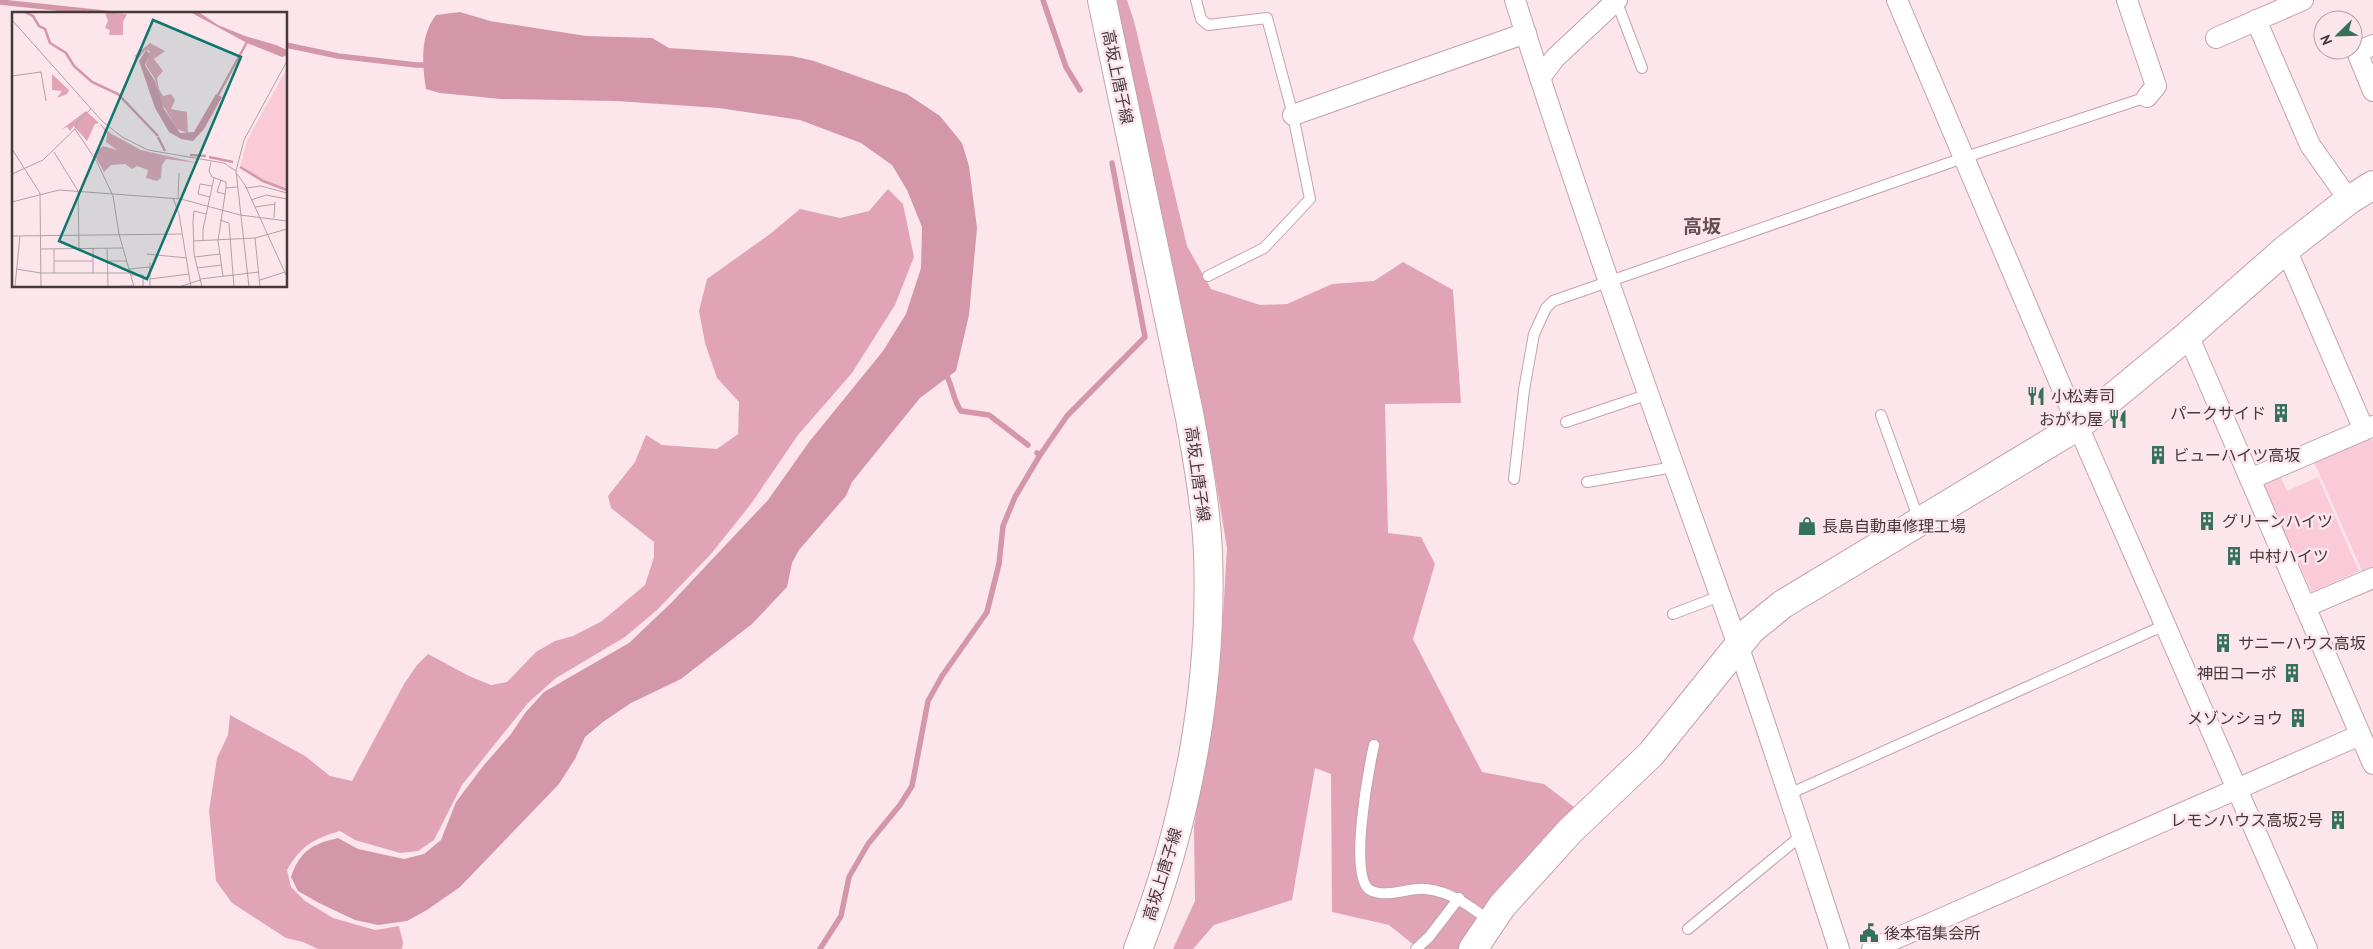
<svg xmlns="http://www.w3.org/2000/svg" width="2373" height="949" font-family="'PT Sans','Noto Sans JP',sans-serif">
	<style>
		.green { fill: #facad8 }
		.forest { fill: #e1a4b6 }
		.water { fill: #d397a9 }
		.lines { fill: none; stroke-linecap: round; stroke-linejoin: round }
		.stream { stroke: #d397a9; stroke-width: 5.5 }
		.lane-casing { stroke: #c4a1ab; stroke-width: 12 }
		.street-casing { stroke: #c4a1ab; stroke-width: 22 }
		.secondary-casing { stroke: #c4a1ab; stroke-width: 30 }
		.lane { stroke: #fff; stroke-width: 10 }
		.street { stroke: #fff; stroke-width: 20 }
		.secondary { stroke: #fff; stroke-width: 28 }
		.labels { text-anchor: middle; stroke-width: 5; stroke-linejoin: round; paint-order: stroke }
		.street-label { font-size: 16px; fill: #46383c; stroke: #fce6ec }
		.poi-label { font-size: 16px; fill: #46383c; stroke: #fce6ec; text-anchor: start }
		.quarter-label { font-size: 19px; font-weight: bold; fill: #694b54; stroke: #fce6ec }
		.inset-river { fill: none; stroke: #d397a9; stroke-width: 2.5 }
		.inset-road { fill: none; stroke: #b3a0a6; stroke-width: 1 }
		.view { fill: #0f766e; fill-opacity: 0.15; stroke: #0f766e; stroke-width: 2.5 }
		.inset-edge { fill: none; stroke: #46383c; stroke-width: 2.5 }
	</style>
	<rect width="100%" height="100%" fill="#fce6ec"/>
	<g class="green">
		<path d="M2371,438L2373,443V566L2362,571L2314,462Z"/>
		<path d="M2280,476L2287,491L2318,477L2359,571L2312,592L2263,484Z"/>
	</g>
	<g class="forest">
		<path d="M1114,0H1127L1134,21L1187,246L1211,289L1260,305L1287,304L1332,284L1374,281L1403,262L1453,290L1461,403L1385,404L1388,533L1421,537L1435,564L1413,639L1482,772L1544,784L1574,807L1460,949H1419L1389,925L1332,912L1331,774L1315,768L1292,900L1214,925L1193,949H1173L1195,901L1194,827L1221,650L1227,548L1210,446Z"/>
		<path d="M888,189L903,204L914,257L895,305L852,373L798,435L751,504L711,554L657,610L625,637L556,678L528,703L462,785L434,840L418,851L400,853L355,840L340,831C313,839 301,846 287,870L291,887L305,901L333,918L375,930L399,926L403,943L402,949H318L303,942L286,938L232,903L216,881L209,811L217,758L228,735L230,715L305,756L330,776L352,781L404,684L417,665L428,654L469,676L491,685L507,682L536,652L555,641L573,636L602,621L645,585L654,557V542L611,508L608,496L635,462L646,435L662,445L717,449L738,434L739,402L717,378L705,343L699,311L707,279L770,234L800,209L840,218L869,211Z"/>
	</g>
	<path class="water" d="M460,12L490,21L586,36L652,38L669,48L792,56L814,61L907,94L940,116L962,143L969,166L977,228L969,315L956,371L920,398L852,482L846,496L799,550L792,563L787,587L752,624L681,679L631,703L603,722L585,737L575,759L559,784L460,887L427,910L407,921L378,925L355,920L319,903L298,891L291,877C300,851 312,844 338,838L358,849L404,859L424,854L441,840L456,802L484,765L511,734L525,713L544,692L629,643L672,602L768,500L809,442L883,351L906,314L921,268L922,227L907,190L892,165L861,143L800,120L719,108L616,101L501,99L440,93L426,89C422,65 420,35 436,15Z"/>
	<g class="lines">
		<g class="stream">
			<path d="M1043,0L1066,67L1080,90"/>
			<path d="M0,2L113,14"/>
			<path d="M286,45L338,56L416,65H429"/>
			<path d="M944,371C953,384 952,399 961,411L989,415L1028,445"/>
			<path d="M1040,455L1067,416L1145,337L1112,163"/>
			<path d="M820,949L841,916L849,877L868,844L900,805L912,786L928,701L942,676L987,612L999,564L1003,526L1015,497L1040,455L1037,453"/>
		</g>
		<g class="lane-casing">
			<g id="lane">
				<path d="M1196,0L1201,19L1208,25L1267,18L1293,115L1310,199L1264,248L1208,276"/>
				<path d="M1616,0L1642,68"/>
				<path d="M1881,415L1919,520"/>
				<path d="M1566,422L1649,394"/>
				<path d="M1514,479L1524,390L1534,334L1546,308L1553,301L1963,158L2147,97"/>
				<path d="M1587,482L1674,467"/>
				<path d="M1673,614L1720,596"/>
				<path d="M1374,745C1369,768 1348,877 1370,890C1386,899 1409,887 1426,889C1452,892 1470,906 1490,921"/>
				<path d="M1789,794L2165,625"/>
				<path d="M1688,929L1802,835"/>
				<path d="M1416,949L1429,937L1459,898"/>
			</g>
		</g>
		<g class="street-casing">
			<g id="street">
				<path d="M1515,0C1584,218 1662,433 1739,648C1774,748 1806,848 1839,949"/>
				<path d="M1897,0L2078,426L2307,949"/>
				<path d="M2127,0L2156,86L2147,97"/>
				<path d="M2256,20L2310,145L2349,200"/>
				<path d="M2216,38L2303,0"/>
				<path d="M2373,45L2357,52L2373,91"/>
				<path d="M1540,78L1555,58L1617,0"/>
				<path d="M1293,115L1526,33"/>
				<path d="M2286,249L2364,430"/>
				<path d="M2188,335L2373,764"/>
				<path d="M2250,479L2373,426"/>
				<path d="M2305,607L2373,578"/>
				<path d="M1872,949L2360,735"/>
			</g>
		</g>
		<g class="secondary-casing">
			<g id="secondary">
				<path d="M1102,0L1190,418C1198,463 1206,508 1208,553C1213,687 1187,824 1138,949"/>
				<path d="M1473,949L1502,906L1570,831L1651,754L1751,630L1783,604L2078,426L2188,335L2286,249L2349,200L2373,185"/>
			</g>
		</g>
		<use href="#lane" class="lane"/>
		<use href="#street" class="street"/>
		<use href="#secondary" class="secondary"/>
	</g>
	<defs>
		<g id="restaurant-bare" transform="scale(1.5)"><path d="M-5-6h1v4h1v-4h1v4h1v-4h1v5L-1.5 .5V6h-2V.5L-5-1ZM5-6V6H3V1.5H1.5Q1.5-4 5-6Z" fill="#35715c" stroke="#fce6ec" stroke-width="2.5" paint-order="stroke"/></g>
		<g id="building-bare" transform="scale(1.5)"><path d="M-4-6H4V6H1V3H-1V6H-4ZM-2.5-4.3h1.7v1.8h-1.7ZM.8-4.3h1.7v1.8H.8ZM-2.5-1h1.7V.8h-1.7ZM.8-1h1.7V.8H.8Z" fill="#35715c" stroke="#fce6ec" stroke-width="2.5" paint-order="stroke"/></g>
		<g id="shop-bare" transform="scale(1.5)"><path d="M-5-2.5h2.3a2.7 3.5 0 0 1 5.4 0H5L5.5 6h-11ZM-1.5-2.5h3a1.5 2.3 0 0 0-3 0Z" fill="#35715c" stroke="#fce6ec" stroke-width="2.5" paint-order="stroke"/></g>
		<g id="civic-bare" transform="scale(1.5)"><path d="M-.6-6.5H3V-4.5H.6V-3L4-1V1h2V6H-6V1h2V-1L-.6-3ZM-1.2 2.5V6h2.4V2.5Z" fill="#35715c" stroke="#fce6ec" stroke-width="2.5" paint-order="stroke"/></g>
	</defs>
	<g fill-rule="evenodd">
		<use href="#restaurant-bare" x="2036" y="396"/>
		<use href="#building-bare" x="2281" y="413"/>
		<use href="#restaurant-bare" x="2118" y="419"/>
		<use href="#building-bare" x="2158" y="455"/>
		<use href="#building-bare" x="2207" y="521"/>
		<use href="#shop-bare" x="1807" y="526"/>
		<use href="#building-bare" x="2234" y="556"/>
		<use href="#building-bare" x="2223" y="643"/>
		<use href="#building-bare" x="2292" y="673"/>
		<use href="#building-bare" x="2298" y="718"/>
		<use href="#building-bare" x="2338" y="820"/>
		<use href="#civic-bare" x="1869" y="933"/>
	</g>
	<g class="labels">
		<g class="street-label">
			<text transform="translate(1118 77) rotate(78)" y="6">高坂上唐子線</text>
			<text transform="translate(1198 474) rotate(82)" y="6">高坂上唐子線</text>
			<text transform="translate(1162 874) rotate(-73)" y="6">高坂上唐子線</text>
		</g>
		<g class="poi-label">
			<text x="2051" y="402">小松寿司</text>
			<text x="2266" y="419" text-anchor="end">パークサイド</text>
			<text x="2103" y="425" text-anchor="end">おがわ屋</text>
			<text x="2173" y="461">ビューハイツ高坂</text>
			<text x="2222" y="527">グリーンハイツ</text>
			<text x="1822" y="532">長島自動車修理工場</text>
			<text x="2249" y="562">中村ハイツ</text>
			<text x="2238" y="649">サニーハウス高坂</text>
			<text x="2277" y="679" text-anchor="end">神田コーポ</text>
			<text x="2283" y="724" text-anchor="end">メゾンショウ</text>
			<text x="2323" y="826" text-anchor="end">レモンハウス高坂2号</text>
			<text x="1884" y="939">後本宿集会所</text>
		</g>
		<g class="quarter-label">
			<text x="1702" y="233">高坂</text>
		</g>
	</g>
	<g transform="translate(12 12)">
		<rect width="275" height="275" fill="#fce6ec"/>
		<path d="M275,56V178L251,169L228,155L235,128Z" fill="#facad8"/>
		<path d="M93,0L115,2L111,10V23H97L98,18L93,16L96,9ZM138,31L153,39L142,47L151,59L145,66L147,77L151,84L159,82L163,88L159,97L175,100L176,121L165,117L149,90L143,67L134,53L138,39L133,38L127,46L122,44ZM40,62L57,78L55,82L45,86L50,79L40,78ZM74,99L98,121L129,138L186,151L154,147L150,153L149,166L145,169L134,166L136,158L125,154L120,157L113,152L99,153L92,160L82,142L91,134L105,138L94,130L95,122L87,111L83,112L75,129L62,114L58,119L55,115L50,117Z" fill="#e1a4b6"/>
		<path d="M178,0L188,1L206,13L233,24L264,33L275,38V43L270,45L235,31ZM134,38L138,42L133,53L143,69L152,97L168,121L182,120L204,82L210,85L192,117L181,129L169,127L157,120L143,96L127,49Z" fill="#d397a9"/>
		<path class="inset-river" d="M13,0L21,4L27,14L33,17L38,31L54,41L62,54L80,70L106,82L146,124M206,83L235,30M146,125L153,139M178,143L194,144M197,145L221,150M228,155L251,169L275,178"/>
		<path class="inset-road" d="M0,8L90,109L110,125L136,138L212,151L224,159L237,275M0,64L29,60L34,89M79,97L65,110L63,117L85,150L101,184L107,222L122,275M0,137L28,181L29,275M42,140L66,179L67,236M199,150L197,159L200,165L214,170V176L225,175M224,159L232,128L275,49M0,162L31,148L63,117M225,162L233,173L275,265M209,168L205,180L213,182M234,176L249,174L275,181M198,185L186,182L188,172L200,174M161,186L167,202L179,275M166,186L167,161M239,188L254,183L275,187M0,190L47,178L169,187L228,203L275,209M243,195L263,192M262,206L263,190M208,208L217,211L222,275M0,224L170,222M243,226L248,275M181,229L243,226L275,217M191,229V217L202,166M81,236V261M95,236L96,274M29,237L111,236M42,237V261M135,242L175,246M183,245L208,242M42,249H81M95,249H115M138,251V275M185,256L210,253M4,257L29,261H118M117,257L138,255M119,263H131V275M211,264L206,229L214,176M138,267L177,262M188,267L247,260M248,268L273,260M3,274L8,224M73,275L122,274M167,275L188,268M190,275L182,242L181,209L182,199L194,202"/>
		<path class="view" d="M141,8L229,45L135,267L47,229Z"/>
		<rect width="275" height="275" class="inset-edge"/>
	</g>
	<g transform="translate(2338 35) rotate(247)"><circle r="24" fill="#fce6ec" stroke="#b3a0a6"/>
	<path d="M0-4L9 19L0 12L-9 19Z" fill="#35715c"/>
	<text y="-8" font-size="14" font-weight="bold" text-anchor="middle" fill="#46383c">N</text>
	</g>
</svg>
